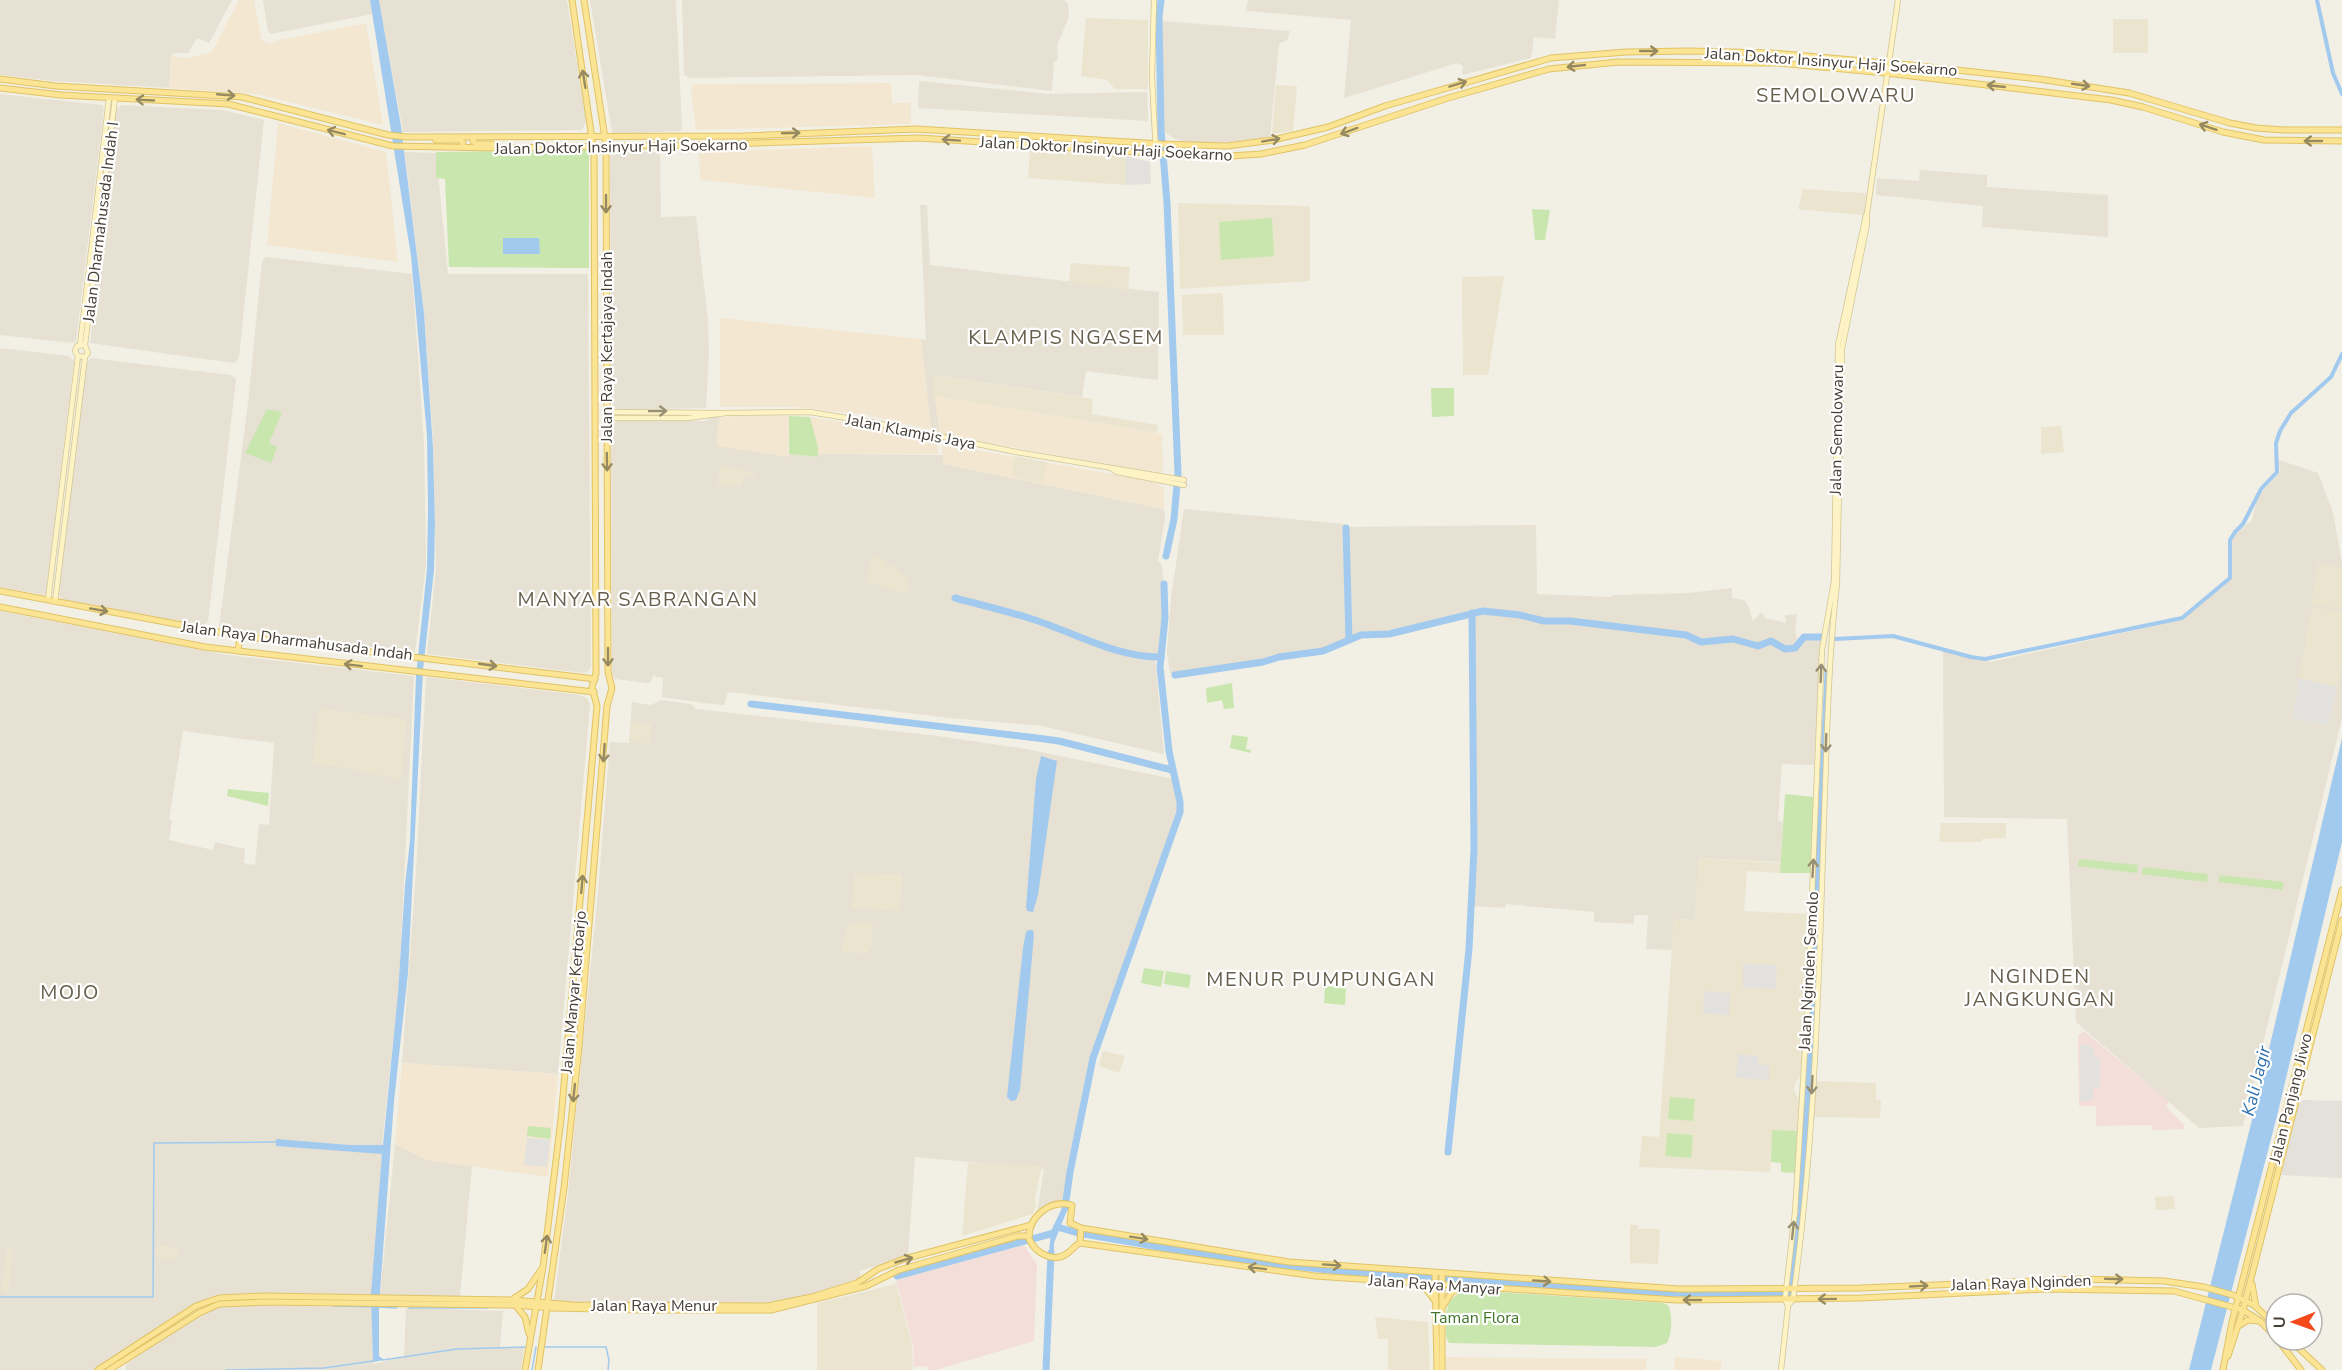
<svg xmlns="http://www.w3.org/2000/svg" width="2342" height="1370" font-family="'Nunito Sans',sans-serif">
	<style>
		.residential { fill: #e6e1d3; fill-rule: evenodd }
		.commercial { fill: #f4e7d1 }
		.industrial { fill: #e4e0da }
		.education { fill: #ebe5cf }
		.medical { fill: #f3ded9 }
		.green { fill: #c9e6af }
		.parking { fill: #e3e1dd }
		.water { fill: #a2caee }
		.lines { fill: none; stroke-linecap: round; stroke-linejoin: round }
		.stream { stroke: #a2caee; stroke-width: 1.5 }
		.canal { stroke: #a2caee; stroke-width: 4 }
		.river { stroke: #a2caee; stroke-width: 7 }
		.secondary-casing { stroke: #d1c596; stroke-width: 6 }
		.primary-casing { stroke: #e0c365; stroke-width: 7 }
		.secondary { stroke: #fdf3c4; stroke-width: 4.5 }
		.primary { stroke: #fbe595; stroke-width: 5 }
		.oneway { stroke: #978a60 }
		.oneway2 { stroke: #989075 }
		.labels { text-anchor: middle; stroke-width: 4.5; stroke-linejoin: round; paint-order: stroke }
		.street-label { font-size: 16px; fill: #453f35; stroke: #fff }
		.park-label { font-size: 16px; fill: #41752a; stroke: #fff }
		.water-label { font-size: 18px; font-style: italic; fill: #3171ad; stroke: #fff }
		.quarter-label { font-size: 20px; letter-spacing: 1.5px; fill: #675e4c; stroke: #fff }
	</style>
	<rect width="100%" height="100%" fill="#f2efe5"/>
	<g class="residential">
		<path d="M0,0H232L209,43L197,38L188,53H174L171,56L169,88L54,81L0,75Z"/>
		<path d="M263,0H370L373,14L271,34L268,32Z"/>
		<path d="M379,0H567L586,121L584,127L580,130L403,132Z"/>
		<path d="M590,0H676L682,129L680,131L615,134L612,132Z"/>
		<path d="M682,0H1064L1068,3L1069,17L1057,45L1058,59L1054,62L1052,91L917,75L690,78L684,75Z"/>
		<path d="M1248,0H1559L1555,39L1534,37L1531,58L1462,75L1463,66L1457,63L1344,98L1351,20L1246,11Z"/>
		<path d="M1161,21L1290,31L1287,40L1279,44L1270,137L1221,143L1188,142L1175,139L1166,133L1162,124Z"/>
		<path d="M919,81L1048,94L1147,92L1148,121L918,108Z"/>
		<path d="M0,94L102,105L104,109L76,341L73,343L0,335Z"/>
		<path d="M122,105L222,110L264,120L239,357L237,361L233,363L90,343L116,109Z"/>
		<path d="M405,152L436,153L448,274H588L591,666L589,671L583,673L427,654L436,568L433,438L424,311Z"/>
		<path d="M615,152H660L661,217L696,216L708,320L709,353L706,408L618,410L611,403L610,156Z"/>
		<path d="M1920,170L1987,175V187L2108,195V237L1982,227L1983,206L1876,195L1877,178L1919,181Z"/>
		<path d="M920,205H927L930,265L1159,292L1158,380L1086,371L1082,397L933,375L940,434L931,430L921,339L926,340Z"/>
		<path d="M266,257L412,274L424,444L426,564L415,652L222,630L219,627L248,403L262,261Z"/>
		<path d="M0,348L69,356L74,361L46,593L44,595L0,587Z"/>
		<path d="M91,358L231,375L236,379L208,622L203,627L66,601L60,597L58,593L86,363Z"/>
		<path d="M711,417H719L717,442L788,456L789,454L817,457L818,454L943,455V464L1164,509L1165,517L1158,561L1162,566L1165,600L1164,626L1162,657L1155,658L1164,754L1042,726L951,718L728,692L724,705L704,703L662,697L663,678L653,676L652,680L648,683L615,679L612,673L611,428L616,421H706Z"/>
		<path d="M2279,460L2318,473L2333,512L2342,564V718L2243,1126L2199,1128L2076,1022L2067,819L1944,817L1943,650L1991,662L2181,620L2232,579V538L2252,520L2258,496L2280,472Z"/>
		<path d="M1184,509L1345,524L1347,527L1536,525L1537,594L1612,597L1613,595L1689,593L1732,588V598L1744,600L1748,605L1753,621L1762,612L1765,618L1786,623L1785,615L1797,614L1795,632L1797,639L1821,640L1814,765L1782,764L1778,821L1783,822L1781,862L1699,858L1695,920L1674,919L1672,950L1646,949L1648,915H1634V924L1594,922V912L1506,904L1505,908L1472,906L1477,787L1471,610L1379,633H1360L1350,636L1348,640L1332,649L1272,658L1260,662L1170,673L1167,652L1171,598Z"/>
		<path d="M0,611L228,655L414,676L399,984L382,1145L384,1155L372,1296L245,1293L210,1297L198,1303L96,1370H0ZM183,731L274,743L269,825L259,824L255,865L244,863L245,849L215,842L213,850L169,840L172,821L169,820Z"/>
		<path d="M426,677L580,695L587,698L590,704L558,1074L402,1063L416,872Z"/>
		<path d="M661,700L691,704L696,709L938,736L1026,749L1173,779L1178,809L1175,823L1091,1056L1080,1119L1067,1167L1066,1201L1052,1204L1037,1213L1044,1169L915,1157L908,1255L860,1271V1277L857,1281L834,1289L773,1304H592L554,1301L568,1193L598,893L610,742L629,743L632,702L651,705Z"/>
		<path d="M395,1144L427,1160L472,1166L460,1297L380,1295Z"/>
		<path d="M227,1304L372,1308L373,1364L404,1357L406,1308L503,1311L500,1347H524L521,1370H126V1364L203,1312Z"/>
	</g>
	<g class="commercial">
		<path d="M239,0H254L262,41L271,44L275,41L366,23L383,125L256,94L169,88L171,56L188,58L212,52Z"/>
		<path d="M891,83L892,103H911V124L696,130L691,90L692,86L695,84Z"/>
		<path d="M278,123L386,152L398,262L267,245Z"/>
		<path d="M872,146L875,198L700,180L699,155L701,152Z"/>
		<path d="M720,318L921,339L931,430L868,415L793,407H720Z"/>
		<path d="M934,396L1162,434L1163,468L1160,474L940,434Z"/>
		<path d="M762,415L789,416L788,457L717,446L719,417Z"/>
		<path d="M810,417L875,427L937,441L938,454H818Z"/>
		<path d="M942,444L1152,481L1164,488V509L943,464Z"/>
		<path d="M402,1063L558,1074L548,1177L427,1160L395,1144Z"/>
		<path d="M1445,1357L1646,1359V1370H1446Z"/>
		<path d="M1675,1357L1721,1361V1370H1674Z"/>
	</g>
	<path class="industrial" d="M2299,1100L2342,1101V1178L2281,1175Z"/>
	<g class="education">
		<path d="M1086,18L1148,20V89H1115L1107,80L1081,76Z"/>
		<rect x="2113" y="19" width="35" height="34"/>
		<path d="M1276,85L1297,86L1293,131L1272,134Z"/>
		<path d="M1030,149L1126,156V185L1028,178Z"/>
		<path d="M1803,189L1863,193L1866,194L1864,214L1861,215L1798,209Z"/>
		<path d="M1178,203L1310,206V281L1180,289Z"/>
		<path d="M1071,263L1130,267L1128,290L1069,282Z"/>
		<path d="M1504,276L1488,375H1463L1462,277Z"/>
		<path d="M1223,293L1224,335H1183L1182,295Z"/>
		<path d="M933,375L1093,399L1092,414L1158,425L1157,433L934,396Z"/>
		<path d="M2061,426L2064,452L2041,454V427Z"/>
		<path d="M1015,456L1047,462L1043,483L1012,477Z"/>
		<path d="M720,466L754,472L753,477L744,475L742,486L718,485Z"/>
		<path d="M873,556L884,560L886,564L894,567L906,578L910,585L907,594L866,581Z"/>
		<path d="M2318,564L2342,568V609L2311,604Z"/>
		<path d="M2312,607L2342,611V667L2337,687L2299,678Z"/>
		<path d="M321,709L406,719L401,779L362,772V770L313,764L319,711Z"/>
		<path d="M631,722L651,724L649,744L630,742Z"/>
		<path d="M1941,823H2006V838L1982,839V842H1939Z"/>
		<path d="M1698,858L1781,863L1780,873L1747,871L1744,911L1809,914L1802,1073L1795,1083L1794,1091L1799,1098L1797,1131L1773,1130L1770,1172L1639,1167L1642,1136L1659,1137L1674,919L1695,920Z"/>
		<path d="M855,873L902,874L900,911L852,908Z"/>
		<path d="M853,922L873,923L872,947L869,948L868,954L841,951L848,926Z"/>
		<path d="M1103,1051L1125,1056L1119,1073L1099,1066Z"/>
		<path d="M1815,1081L1876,1083V1100H1881L1880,1118L1814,1117Z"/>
		<path d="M968,1163L1042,1166L1035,1198L1036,1205L1033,1214L962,1236Z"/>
		<path d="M2174,1196L2175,1209L2156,1210L2155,1197Z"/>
		<path d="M1630,1225H1638V1229H1660L1658,1264L1630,1263Z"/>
		<path d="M157,1245L178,1248L177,1260L156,1258Z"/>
		<path d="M7,1249L13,1250L8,1292L2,1291Z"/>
		<path d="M896,1284L912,1344L913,1370H817V1303Z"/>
		<path d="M1375,1317L1428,1322L1430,1370H1388V1339H1378Z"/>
	</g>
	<g class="medical">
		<path d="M2084,1031L2169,1102L2166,1107L2184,1125V1129L2153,1130L2152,1125L2096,1126V1106H2079L2078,1034L2080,1035Z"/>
		<path d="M1024,1245L1037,1265L1034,1341L935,1370H928L927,1366L914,1367L913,1344L896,1280Z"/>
	</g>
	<g class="green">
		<path d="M589,150V268L449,267L445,179L436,178V152Z"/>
		<path d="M1532,209L1550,210L1545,240H1535Z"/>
		<path d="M1272,218L1274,256L1221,260L1219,222Z"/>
		<path d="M1431,388H1454V416L1432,417Z"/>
		<path d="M267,409L282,412L269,443L277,447L271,463L245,453Z"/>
		<path d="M789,416L810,417L818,447V457L789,454Z"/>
		<path d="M1232,683L1234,708L1224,709L1222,700L1207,703L1206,688Z"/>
		<path d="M1232,735L1248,737L1246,749L1251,750L1250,753L1230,748Z"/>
		<path d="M228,789L269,793L268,806L227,796Z"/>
		<path d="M1785,794L1813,797L1811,873H1780Z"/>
		<path d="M2079,859L2138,865L2137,873L2078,866Z"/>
		<path d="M2143,867L2208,874L2207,882L2142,874Z"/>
		<path d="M2220,875L2284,882L2282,890L2218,882Z"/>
		<path d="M1144,968L1164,971L1161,987L1141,983Z"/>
		<path d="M1166,971L1191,975L1189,988L1164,984Z"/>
		<path d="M1325,986L1346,988L1345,1005L1324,1003Z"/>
		<path d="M1670,1097L1695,1099L1693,1121L1668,1119Z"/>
		<path d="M528,1126L551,1128L550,1139L527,1136Z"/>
		<path d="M1772,1130L1797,1131L1795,1173L1781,1172V1163L1771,1162Z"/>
		<path d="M1667,1133L1693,1135L1691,1158L1665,1156Z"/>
		<path d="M1467,1290L1663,1303L1668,1305C1673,1315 1672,1333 1667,1343L1656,1347L1449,1343C1445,1337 1446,1331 1446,1324C1446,1305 1449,1297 1467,1290Z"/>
	</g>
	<g class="parking">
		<path d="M1126,156L1150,162L1151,184L1126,185Z"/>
		<path d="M2299,678L2337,687L2327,725L2293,718Z"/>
		<path d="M1743,964L1777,965L1776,989L1743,988Z"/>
		<path d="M1704,991L1730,993L1729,1015L1703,1014Z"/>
		<path d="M2080,1045H2088L2094,1049L2093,1053L2100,1060V1087L2093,1088V1100L2080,1101Z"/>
		<path d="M1738,1054L1758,1056V1061L1762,1065H1769V1080L1736,1078Z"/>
		<path d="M527,1138L550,1140L547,1167L524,1165Z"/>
	</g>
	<g class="water">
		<path d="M370,0H379L401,126L424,313L433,448L435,525L434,570L423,670L408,973L394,1101L379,1306V1356L384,1360L373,1362L371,1294L382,1154L276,1146V1139L349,1145H383L398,993L405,885L410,841L416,676L427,569L428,507L427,436L411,256Z"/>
		<path d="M539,238L540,254H503V238Z"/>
		<path d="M2342,738V842L2278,1112L2211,1370H2189L2258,1096Z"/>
		<path d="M1041,756L1057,761L1038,895L1033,912L1027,911L1026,907L1036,779Z"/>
		<path d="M1029,930H1033L1034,935L1020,1090L1016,1100L1011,1101L1007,1097L1023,948L1026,932Z"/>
		<path d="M1063,1206L1068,1208L1054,1243V1253H1049L1051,1231Z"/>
	</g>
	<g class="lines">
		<g class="stream">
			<path d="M0,1297H153L154,1143L276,1142"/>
			<path d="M333,1306L374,1307"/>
			<path d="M378,1307L397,1308"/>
			<path d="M409,1308H488"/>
			<path d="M544,1347H606L609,1360L608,1370"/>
			<path d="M383,1360L457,1349L527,1347"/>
			<path d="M226,1370L324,1368L373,1361"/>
			<path d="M532,1370L536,1347"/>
		</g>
		<g class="canal">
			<path d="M2317,0L2333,73L2342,94"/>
			<path d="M1835,639L1893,636L1971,657L1985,659L2182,618L2230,578V540L2235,532L2243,524L2261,489L2277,472L2276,443L2280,431L2291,413L2331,377L2342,354"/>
		</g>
		<g class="river">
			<path d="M1161,0L1159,17L1161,129L1167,203L1178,473L1174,519L1166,556"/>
			<path d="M1346,528L1349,640"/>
			<path d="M955,598C981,605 1007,611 1032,619C1073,632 1117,658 1161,657"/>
			<path d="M1175,675L1263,662L1279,657L1323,651L1361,635L1389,634L1483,611L1520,615L1544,621H1570L1686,635L1701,642L1733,639L1758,646L1771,641L1785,649L1795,648L1804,637H1822"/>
			<path d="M751,704L1037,738L1059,741L1172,770"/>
			<path d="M1448,1152L1469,949L1474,849L1472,613"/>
			<path d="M1065,1208L1070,1172L1093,1058L1180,812V802L1169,751L1160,667L1165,618L1164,584"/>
			<path d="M1057,1227L1078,1233"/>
			<path d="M1084,1234L1223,1258L1337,1271L1616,1291L1733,1295L1792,1293L1808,1101L1828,673"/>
			<path d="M897,1276L1054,1233"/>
			<path d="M1046,1370L1051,1253"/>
		</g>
		<g class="secondary-casing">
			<g id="secondary">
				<path d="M1154,0L1152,77L1156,154"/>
				<path d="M80,345L109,98"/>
				<path d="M85,345L77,346L75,351L78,356L85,357L88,353L85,345L115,98"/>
				<path d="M607,412L724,413"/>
				<path d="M606,418H688L726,413L810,412L871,422L1016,452L1184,480"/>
				<path d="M1112,469L1117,472L1184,485"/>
				<path d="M48,600L78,356"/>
				<path d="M55,602L85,357"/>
				<path d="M1788,1306L1793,1299C1815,1141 1819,979 1824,819C1827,740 1828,661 1837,583L1842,349L1867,224V213L1898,0"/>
				<path d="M1781,1370L1788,1306L1785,1299L1795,1212L1807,1017L1822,650L1834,581L1838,345L1866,215"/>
			</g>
		</g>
		<g class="primary-casing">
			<g id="primary">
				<path d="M0,79L56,86L242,97L388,135L407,137L744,136L916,129L1161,144L1227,146L1273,140L1328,127L1385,106L1551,58L1626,52L1689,51L1771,53L1911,65L2039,79L2129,93L2230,123L2256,128L2284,130H2342"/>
				<path d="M0,88L61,95L228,104L393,146L498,148L689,145L919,138L1215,157L1261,154L1305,145L1448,98L1549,69L1618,62L1778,63L1886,73L2111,100L2143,107L2223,132L2264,140L2342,141"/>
				<path d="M473,137V141L476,144H492L496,147"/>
				<path d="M436,140H460L463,142L462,147"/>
				<path d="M0,591L240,636L595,679"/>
				<path d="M0,607L205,647L594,692"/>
				<path d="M238,651L240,636"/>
				<path d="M1081,1228L1080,1243C1075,1245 1073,1249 1069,1252C1055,1264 1036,1254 1029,1239C1028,1216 1051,1199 1072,1205L1070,1223L1081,1228L1289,1262L1679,1289L1861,1288L2080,1279L2164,1281L2204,1287L2233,1295L2254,1305L2276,1326"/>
				<path d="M1080,1243L1315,1276L1677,1300L1861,1298L2046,1289L2174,1291L2243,1310L2260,1321L2276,1337"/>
				<path d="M1435,1273L1437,1370"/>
				<path d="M1442,1273V1370"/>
				<path d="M1417,1284L1426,1289L1436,1302"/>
				<path d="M2252,1284L2256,1307"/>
				<path d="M513,1299L528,1289L541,1270"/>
				<path d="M515,1305L525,1317L529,1334"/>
				<path d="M1443,1306L1452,1292L1465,1288"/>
				<path d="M2240,1325L2248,1320L2259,1321"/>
				<path d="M2278,1340L2301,1370"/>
				<path d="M2290,1340L2322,1370"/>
				<path d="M2228,1356L2243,1310L2342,920"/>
				<path d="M98,1370L196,1306L219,1298L264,1296L512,1300L573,1305L768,1306L812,1297L857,1283L878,1269L904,1259L1031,1225"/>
				<path d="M109,1370L199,1313L219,1304L265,1302L514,1305L553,1308L647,1310H771L866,1286L899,1270L1018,1236H1029"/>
				<path d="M525,1370L543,1267L561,1119L597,706L592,687L596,673L594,153L572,0"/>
				<path d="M538,1370L564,1188L579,1047L607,706L612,688L608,672L606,145L584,0"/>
				<path d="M2223,1370L2232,1322L2342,890"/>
			</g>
		</g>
		<use href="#secondary" class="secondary"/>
		<use href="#primary" class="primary"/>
	</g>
	<defs><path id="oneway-shaft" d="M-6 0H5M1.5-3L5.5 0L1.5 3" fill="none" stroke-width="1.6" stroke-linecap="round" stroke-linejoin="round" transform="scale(1.5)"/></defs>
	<g class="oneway">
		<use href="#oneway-shaft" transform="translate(1649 51)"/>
		<use href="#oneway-shaft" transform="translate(1576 66) rotate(174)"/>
		<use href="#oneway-shaft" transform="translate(584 79) rotate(-99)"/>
		<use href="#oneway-shaft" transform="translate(1458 84) rotate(-17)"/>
		<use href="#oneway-shaft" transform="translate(2081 85) rotate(8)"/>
		<use href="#oneway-shaft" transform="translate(1996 86) rotate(-174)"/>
		<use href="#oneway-shaft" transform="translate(226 95) rotate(5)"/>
		<use href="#oneway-shaft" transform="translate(145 100) rotate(-177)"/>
		<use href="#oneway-shaft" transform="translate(2208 127) rotate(-162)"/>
		<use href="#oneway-shaft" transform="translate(1349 131) rotate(160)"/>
		<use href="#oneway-shaft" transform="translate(336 132) rotate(-166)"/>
		<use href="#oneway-shaft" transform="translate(791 133) rotate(-2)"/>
		<use href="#oneway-shaft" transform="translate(951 140) rotate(-176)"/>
		<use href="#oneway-shaft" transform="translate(1271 140) rotate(-10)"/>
		<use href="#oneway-shaft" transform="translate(2313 141) rotate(180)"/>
		<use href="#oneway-shaft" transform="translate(606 204) rotate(90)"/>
		<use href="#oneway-shaft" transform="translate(607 462) rotate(89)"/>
		<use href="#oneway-shaft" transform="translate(99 610) rotate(10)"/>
		<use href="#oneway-shaft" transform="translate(608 657) rotate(90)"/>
		<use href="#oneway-shaft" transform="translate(353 665) rotate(-173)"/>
		<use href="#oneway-shaft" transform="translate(488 665) rotate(8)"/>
		<use href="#oneway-shaft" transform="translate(604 753) rotate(94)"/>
		<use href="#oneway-shaft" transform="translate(582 884) rotate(-85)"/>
		<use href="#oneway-shaft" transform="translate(574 1093) rotate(96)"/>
		<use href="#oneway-shaft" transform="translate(1139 1238) rotate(9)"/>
		<use href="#oneway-shaft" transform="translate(546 1244) rotate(-82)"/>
		<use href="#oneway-shaft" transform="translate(904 1260) rotate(-16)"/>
		<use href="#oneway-shaft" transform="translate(1332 1265) rotate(4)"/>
		<use href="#oneway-shaft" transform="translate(1257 1268) rotate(-173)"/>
		<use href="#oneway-shaft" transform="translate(2114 1279) rotate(2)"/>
		<use href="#oneway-shaft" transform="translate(1542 1281) rotate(4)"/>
		<use href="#oneway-shaft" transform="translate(1919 1286) rotate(-3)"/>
		<use href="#oneway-shaft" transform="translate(1827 1299) rotate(179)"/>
		<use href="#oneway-shaft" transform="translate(1692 1300) rotate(-180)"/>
	</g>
	<g class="oneway2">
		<use href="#oneway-shaft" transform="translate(658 411) rotate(-1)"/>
		<use href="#oneway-shaft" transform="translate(1821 673) rotate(-88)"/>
		<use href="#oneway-shaft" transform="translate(1826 743) rotate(92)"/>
		<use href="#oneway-shaft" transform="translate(1813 868) rotate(-87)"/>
		<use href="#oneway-shaft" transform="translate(1812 1085) rotate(93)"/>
		<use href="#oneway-shaft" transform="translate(1793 1230) rotate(-84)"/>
	</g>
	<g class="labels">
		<g class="street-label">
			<text transform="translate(1831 61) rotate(4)" y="6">Jalan Doktor Insinyur Haji Soekarno</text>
			<text transform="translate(621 146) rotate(-1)" y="6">Jalan Doktor Insinyur Haji Soekarno</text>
			<text transform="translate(1106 148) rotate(3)" y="6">Jalan Doktor Insinyur Haji Soekarno</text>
			<text transform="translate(100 222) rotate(-83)" y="6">Jalan Dharmahusada Indah I</text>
			<text transform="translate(606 347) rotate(-90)" y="6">Jalan Raya Kertajaya Indah</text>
			<text transform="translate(1836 430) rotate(-89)" y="6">Jalan Semolowaru</text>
			<text transform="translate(911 431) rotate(11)" y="6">Jalan Klampis Jaya</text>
			<text transform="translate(297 640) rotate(7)" y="6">Jalan Raya Dharmahusada Indah</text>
			<text transform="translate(1808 971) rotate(-87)" y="6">Jalan Nginden Semolo</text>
			<text transform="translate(573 992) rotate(-85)" y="6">Jalan Manyar Kertoarjo</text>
			<text transform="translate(2290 1098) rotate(-76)" y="6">Jalan Panjang Jiwo</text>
			<text transform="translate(2021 1282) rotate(-2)" y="6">Jalan Raya Nginden</text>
			<text transform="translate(1435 1284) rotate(4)" y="6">Jalan Raya Manyar</text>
			<text x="654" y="1311">Jalan Raya Menur</text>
		</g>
		<g class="park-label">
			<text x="1475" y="1323">Taman Flora</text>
		</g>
		<g class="water-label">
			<text transform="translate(2256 1081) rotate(-76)" y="6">Kali Jagir</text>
		</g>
		<g class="quarter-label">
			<text x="1836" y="102">SEMOLOWARU</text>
			<text x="1066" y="344">KLAMPIS NGASEM</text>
			<text x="638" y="606">MANYAR SABRANGAN</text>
			<text x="2040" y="983">NGINDEN<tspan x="2040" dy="23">JANGKUNGAN</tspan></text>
			<text x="1321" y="986">MENUR PUMPUNGAN</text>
			<text x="70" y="999">MOJO</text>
		</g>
	</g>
	<g transform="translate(2294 1322) rotate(269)"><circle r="28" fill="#ffffff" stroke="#b5b2ae" stroke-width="1.5"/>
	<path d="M0-4.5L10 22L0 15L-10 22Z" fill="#f4491a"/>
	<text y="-9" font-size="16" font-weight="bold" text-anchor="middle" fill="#453f35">U</text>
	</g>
</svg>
